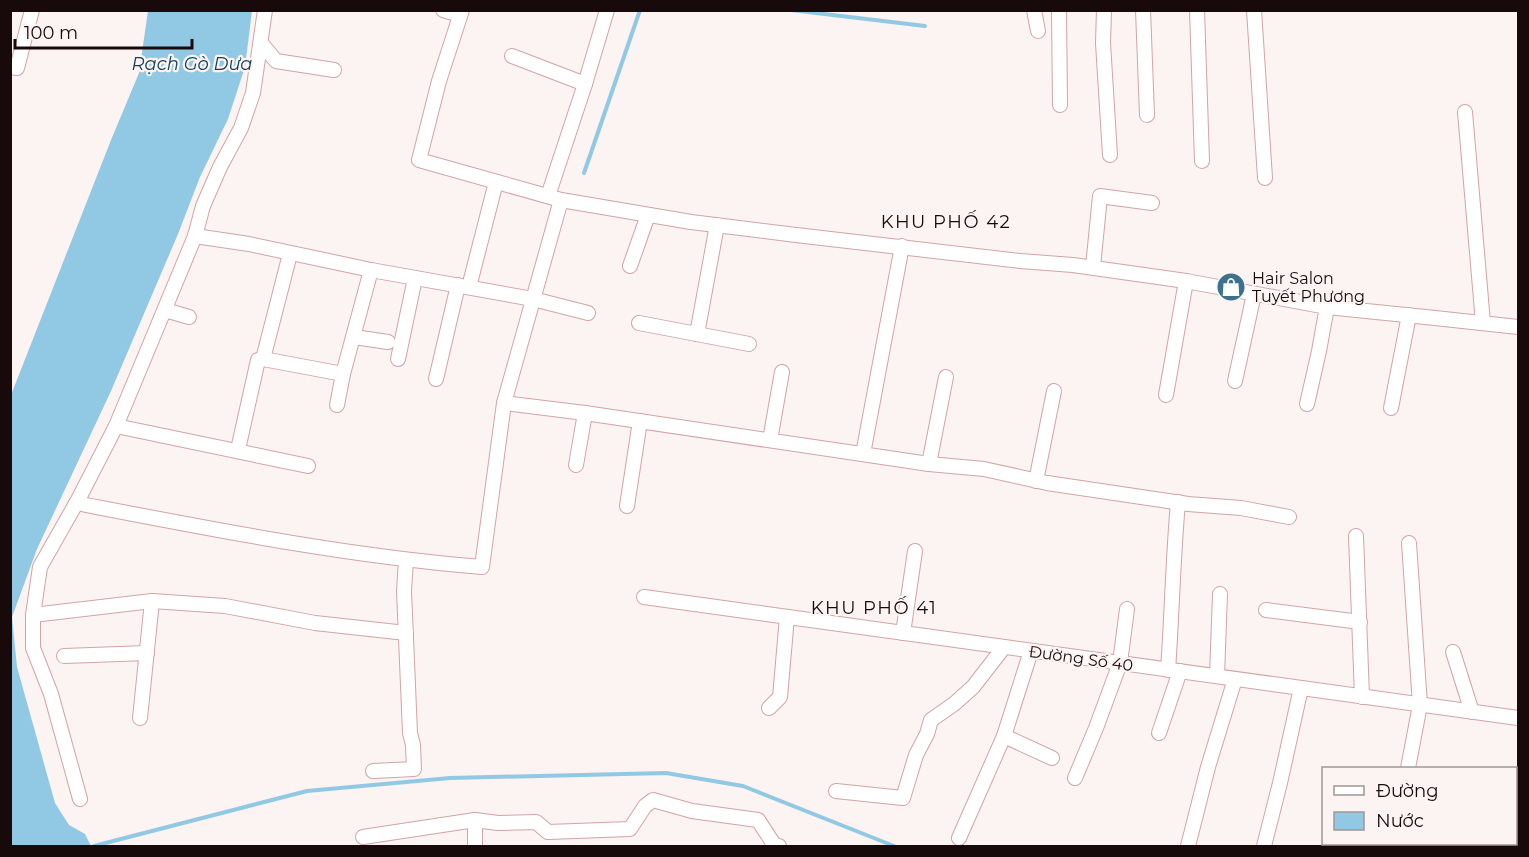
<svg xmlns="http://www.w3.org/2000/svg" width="1529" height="857" font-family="Montserrat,sans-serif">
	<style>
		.water { fill: #91c9e4 }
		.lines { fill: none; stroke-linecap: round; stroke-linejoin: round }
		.stream { stroke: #91c9e4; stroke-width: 4 }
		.minor-casing { stroke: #d0a5a6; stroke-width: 16 }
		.minor { stroke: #fff; stroke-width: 14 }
		.labels { text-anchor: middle; stroke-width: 4.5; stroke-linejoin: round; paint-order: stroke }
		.poi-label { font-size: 16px; fill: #180a0a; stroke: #fcf3f3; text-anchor: start }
		.street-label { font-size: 16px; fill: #180a0a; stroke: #fcf3f3 }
		.water-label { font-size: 18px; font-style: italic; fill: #154356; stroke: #fcf3f3 }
		.neighbourhood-label { font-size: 18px; letter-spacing: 1.5px; fill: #180a0a; stroke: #fcf3f3 }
	</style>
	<rect width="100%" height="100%" fill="#fcf3f3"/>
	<path class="water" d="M148,11H252L245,67L228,119L200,177L178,234L111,391L37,549L12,617L17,667L55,803L69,825L85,834L91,846H11V395L111,140L139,73Z"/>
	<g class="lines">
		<g class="stream">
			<path d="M791,10L925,26"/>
			<path d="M584,173L640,10"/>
			<path d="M94,846L307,791L450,778L666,773L743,786L894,846"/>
		</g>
		<g class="minor-casing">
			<g id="minor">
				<path d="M443,10L460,15"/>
				<path d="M462,10L439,81L419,160L561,200L691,222L796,235L1020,261L1073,265L1186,281L1327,307L1435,318L1518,327"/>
				<path d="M1034,10L1038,31"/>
				<path d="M1059,10L1060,105"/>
				<path d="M1104,10L1103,43L1110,155"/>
				<path d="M1143,10L1147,115"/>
				<path d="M1197,10L1202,161"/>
				<path d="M1254,10L1265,178"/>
				<path d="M261,43L276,61L334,70"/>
				<path d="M512,56L585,84"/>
				<path d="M10,67L17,68L32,10"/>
				<path d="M1465,112L1483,323"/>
				<path d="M548,196L585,84L607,10"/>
				<path d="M195,236L249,244L371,270L533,299L588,313"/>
				<path d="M630,266L648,215"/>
				<path d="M1093,267L1100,196L1152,203"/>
				<path d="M469,287L496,182"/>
				<path d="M165,310L189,317"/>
				<path d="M639,323L749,344"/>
				<path d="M697,334L717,225"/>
				<path d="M354,337L388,342"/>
				<path d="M263,359L290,254"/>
				<path d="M398,359L415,278"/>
				<path d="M436,379L458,285"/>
				<path d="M1235,381L1254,294"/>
				<path d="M1166,395L1186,281"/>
				<path d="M504,403L585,413L929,464L984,469L1047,483L1188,504L1241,508L1289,517"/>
				<path d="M1307,404L1319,351L1327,307"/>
				<path d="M337,405L343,374L371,270"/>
				<path d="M1391,408L1409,315"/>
				<path d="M116,426L308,466"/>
				<path d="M770,440L782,372"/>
				<path d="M239,445L258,360L263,359L343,374"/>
				<path d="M863,454L902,246"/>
				<path d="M929,464L946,377"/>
				<path d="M576,465L585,413"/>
				<path d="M1036,481L1054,391"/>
				<path d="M76,503C211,529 346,556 482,567L504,403L561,200"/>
				<path d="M627,506L640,421"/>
				<path d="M1356,536L1362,697"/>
				<path d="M644,597L1518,718"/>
				<path d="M1266,610L1360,622"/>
				<path d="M33,615L152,601L225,606L315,623L406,633"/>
				<path d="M903,633L915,551"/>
				<path d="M1453,652L1472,712"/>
				<path d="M64,656L147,653"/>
				<path d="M1168,670C1172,614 1173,558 1178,502"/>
				<path d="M1217,676L1220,594"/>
				<path d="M769,708L780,697L787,617"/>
				<path d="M140,718L152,601"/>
				<path d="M1159,733L1180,671"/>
				<path d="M1004,736L1052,758"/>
				<path d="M1408,768L1420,705L1409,543"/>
				<path d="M373,771L414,769L413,745L410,733L404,591L406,560"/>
				<path d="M1075,778L1096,728L1120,663L1127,609"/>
				<path d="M1518,784V782"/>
				<path d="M836,791L903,798L916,755L927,734L931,720L954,704L973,687L1004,647"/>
				<path d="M80,799L51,694L33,648V615L40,567L78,500L116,426L195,236L203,206L220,167L241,128L253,93L265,10"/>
				<path d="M363,837L475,820L498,823L536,822L548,832L630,829L645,806L653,800L692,811L758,820L775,846H779"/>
				<path d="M959,838L1004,736L1031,651"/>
				<path d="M475,846V820"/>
				<path d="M1188,846L1208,767L1235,679"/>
				<path d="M1264,846L1280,783L1301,688"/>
				<path d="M1393,846L1394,844"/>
			</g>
		</g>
		<use href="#minor" class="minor"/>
	</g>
	<defs>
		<g id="shop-disc" transform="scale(1.5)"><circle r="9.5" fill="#3b738d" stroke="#fcf3f3"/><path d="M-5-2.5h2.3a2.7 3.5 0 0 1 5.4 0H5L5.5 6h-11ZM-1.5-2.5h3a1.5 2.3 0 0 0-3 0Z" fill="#fff"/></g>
	</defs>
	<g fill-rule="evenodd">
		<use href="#shop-disc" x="1231" y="287"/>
	</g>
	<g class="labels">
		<g class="poi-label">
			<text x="1252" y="284">Hair Salon<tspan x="1252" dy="18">Tuyết Phương</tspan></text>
		</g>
		<g class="street-label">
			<text transform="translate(1081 658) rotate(8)" y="6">Đường Số 40</text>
		</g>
		<g class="water-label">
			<text x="192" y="70">Rạch Gò Dưa</text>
		</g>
		<g class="neighbourhood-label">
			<text x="946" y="228">KHU PHỐ 42</text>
			<text x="874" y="614">KHU PHỐ 41</text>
		</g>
	</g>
	<rect width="1529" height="857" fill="none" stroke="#180a0a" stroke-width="24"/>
	<rect x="1322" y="767" width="195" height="78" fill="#fcf3f3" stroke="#a19696" stroke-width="1.5"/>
	<rect x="1334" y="786" width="30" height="9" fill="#ffffff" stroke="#a19696" stroke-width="1.5"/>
	<text x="1376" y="797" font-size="18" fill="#180a0a">Đường</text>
	<rect x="1334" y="812" width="30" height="18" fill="#91c9e4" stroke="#a19696" stroke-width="1.5"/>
	<text x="1376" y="827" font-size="18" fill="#180a0a">Nước</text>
	<path d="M15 39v9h177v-9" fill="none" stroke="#180a0a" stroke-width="3"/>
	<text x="24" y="39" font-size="18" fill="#180a0a" stroke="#fcf3f3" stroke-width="4.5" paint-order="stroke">100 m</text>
</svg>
